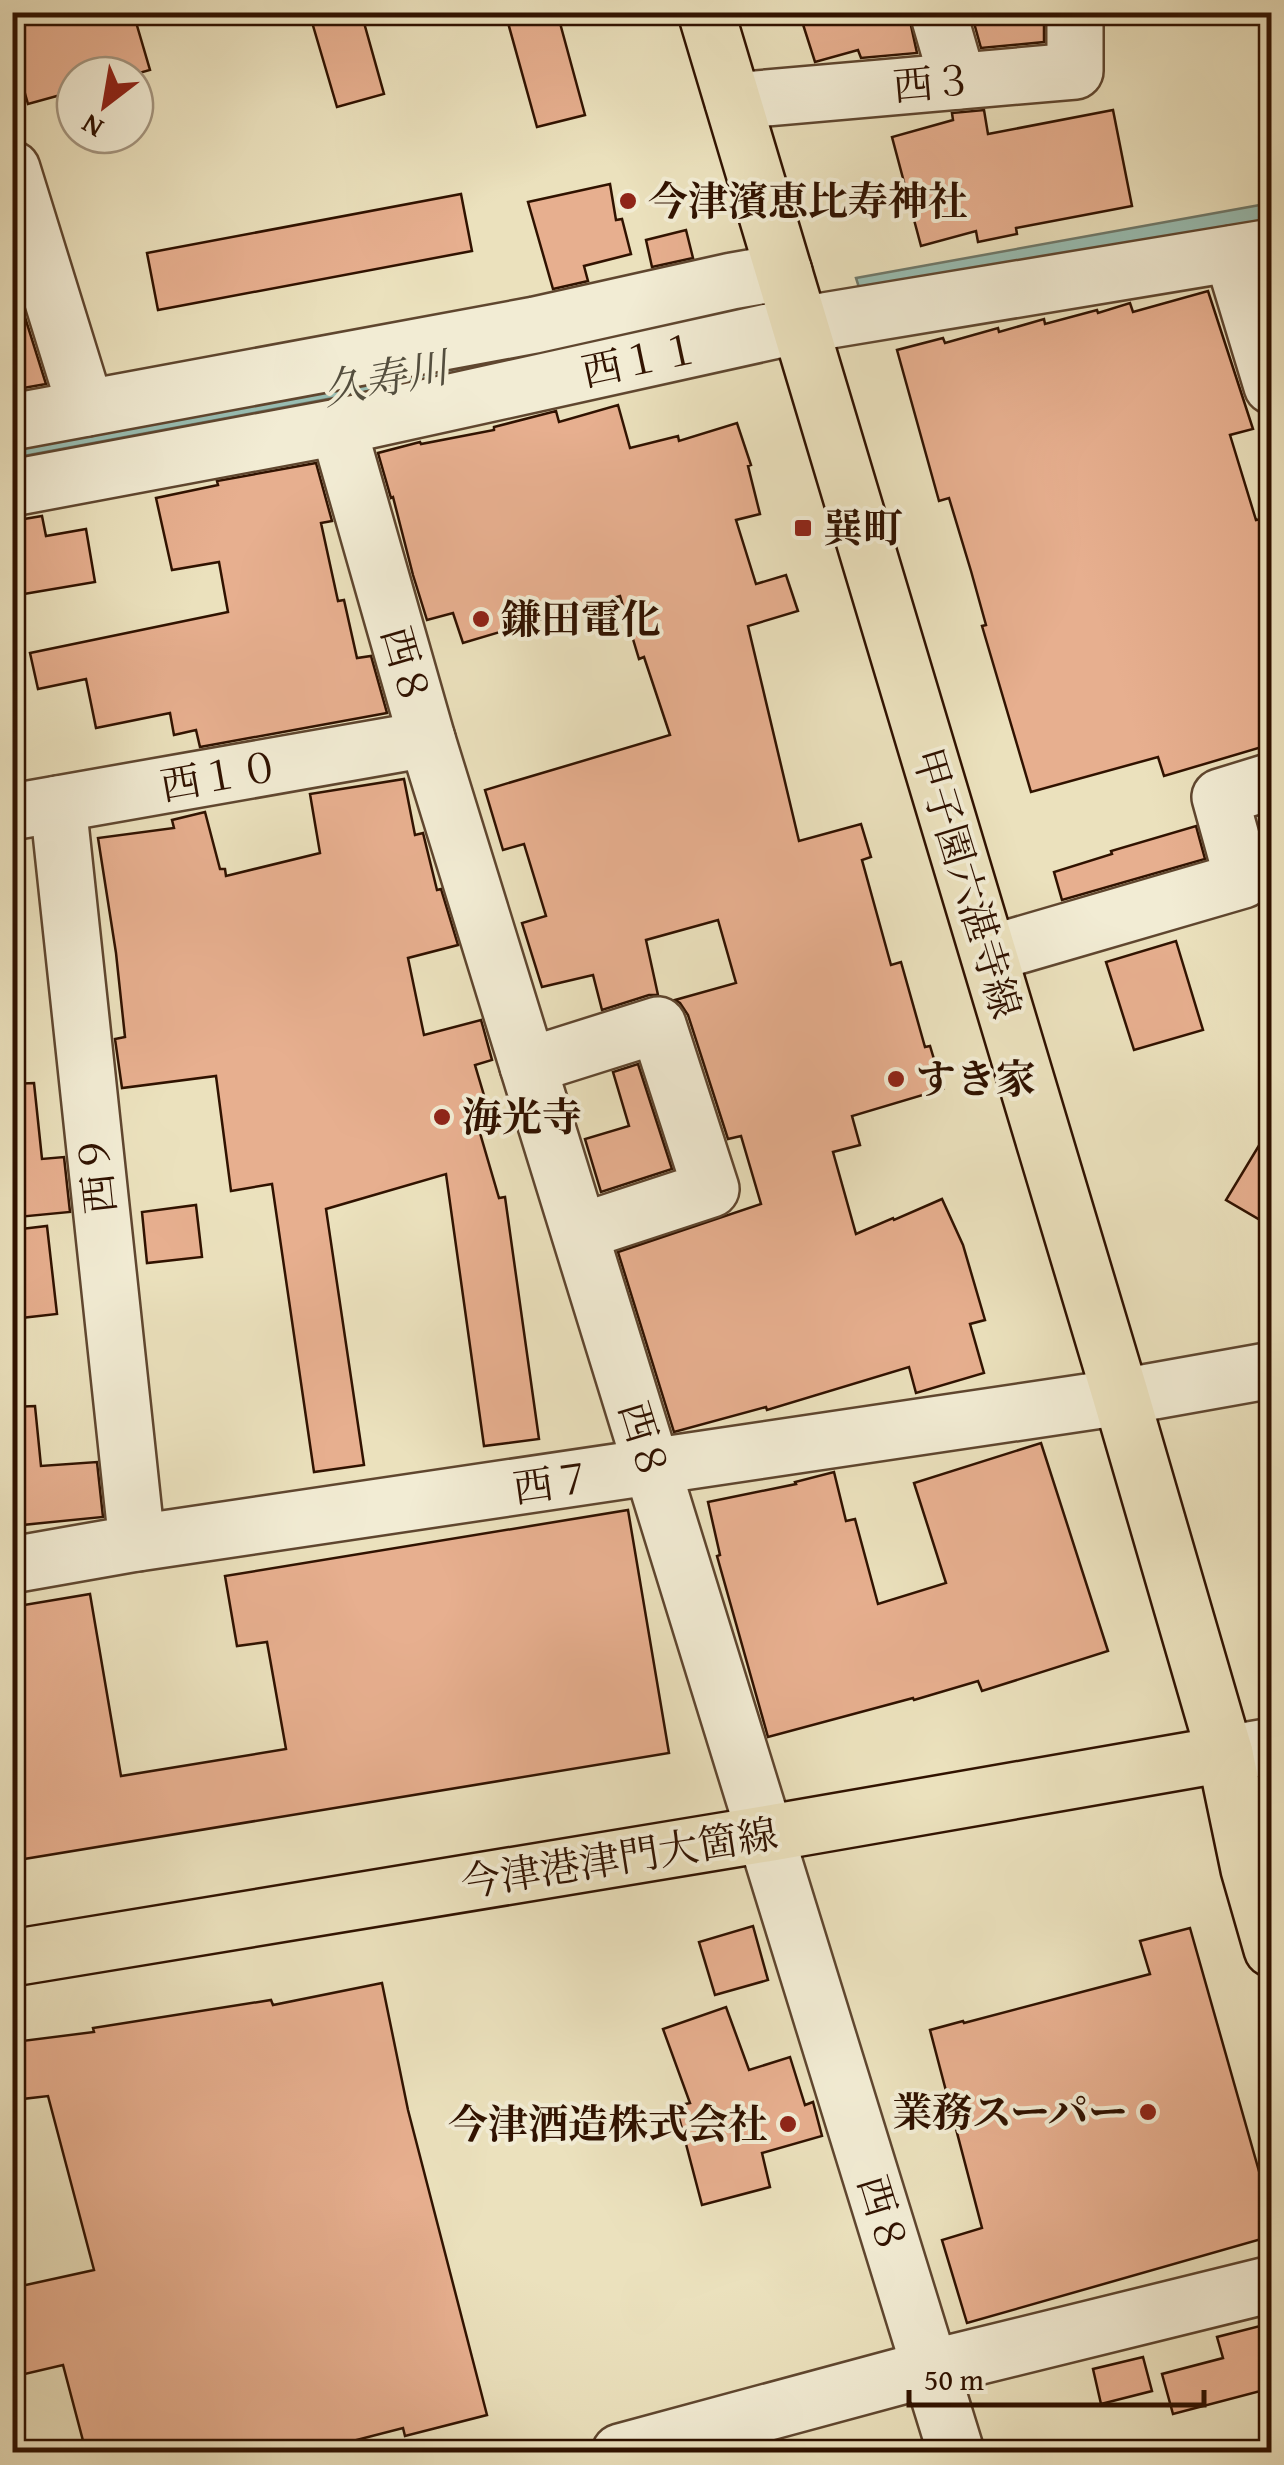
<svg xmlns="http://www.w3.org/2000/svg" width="1284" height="2465" font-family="'Gentium Book Plus','Noto Serif JP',serif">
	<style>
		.water { fill: #98bdb2; stroke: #6e796b; stroke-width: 2.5 }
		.building { fill: #e7af8f; stroke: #301200; stroke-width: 2.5 }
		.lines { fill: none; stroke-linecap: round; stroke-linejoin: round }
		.minor-casing { stroke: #5f462f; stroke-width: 60 }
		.major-casing { stroke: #301200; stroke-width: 60 }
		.minor { stroke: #f2ecd4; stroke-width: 55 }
		.major { stroke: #ebe1bd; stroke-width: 55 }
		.poi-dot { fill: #8f2418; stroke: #f2ecd4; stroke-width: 4 }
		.labels { text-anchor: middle; stroke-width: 8; stroke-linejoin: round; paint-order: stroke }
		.street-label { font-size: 40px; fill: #301200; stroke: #f2ecd4 }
		.poi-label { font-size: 40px; font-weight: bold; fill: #301200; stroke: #f2ecd4; text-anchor: start }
		.water-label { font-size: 42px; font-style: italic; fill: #544e3e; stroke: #f2ecd4 }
	</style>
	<rect width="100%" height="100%" fill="#ebe1bd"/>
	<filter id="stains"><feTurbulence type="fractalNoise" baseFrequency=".002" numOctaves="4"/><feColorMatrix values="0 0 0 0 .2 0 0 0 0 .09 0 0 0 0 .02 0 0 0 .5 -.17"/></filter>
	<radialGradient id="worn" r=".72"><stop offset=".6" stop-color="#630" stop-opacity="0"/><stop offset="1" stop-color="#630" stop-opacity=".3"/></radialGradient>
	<g class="water">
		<path d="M1271,203V221L862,297L856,278Z"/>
		<path d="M753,297L760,318L13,458V437Z"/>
	</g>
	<g class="building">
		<path d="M12,12H133L150,70L132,75H75V91L28,104L12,48Z"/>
		<path d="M309,12H361L384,94L337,107Z"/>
		<path d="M505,12H557L585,115L537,127Z"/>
		<path d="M799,12H908L917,53L861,58L858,50L815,62Z"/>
		<path d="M971,12H1044V42L981,48Z"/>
		<path d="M984,110L988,134L1113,110L1132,206L1016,228L1017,234L978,242L976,231L921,246L892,137L953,120L952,113Z"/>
		<path d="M610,184L616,220L622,219L631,254L584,266L588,281L553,289L528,202Z"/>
		<path d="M461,194L472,251L158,310L147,253Z"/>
		<path d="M686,230L693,258L652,267L646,240Z"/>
		<path d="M12,276L46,384L12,390Z"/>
		<path d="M1208,291L1253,429L1230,435L1256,520L1272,517V744L1164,776L1158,757L1031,792L982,626L986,625L971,571L949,498L939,501L897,350L943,338L945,343L998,328L999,332L1044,319L1045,324L1097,310L1098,313L1130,303L1133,312Z"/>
		<path d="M618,405L630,448L678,436L679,441L737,423L751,465L748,466L760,514L736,520L756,584L786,575L798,611L748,626L799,841L861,824L871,857L862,860L891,965L901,962L925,1047L930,1046L943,1089L852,1116L860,1145L833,1152L856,1234L893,1218L894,1220L942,1199L963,1245L985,1320L970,1324L984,1373L916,1393L909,1367L767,1410L766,1407L674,1432L618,1252L761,1204L741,1136L728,1139L688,1015L680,1003L675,1000L736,983L718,920L646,940L658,995H649L602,1010L593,975L542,987L522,923L546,916L524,844L503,850L485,790L670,735L644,657L639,659L620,596L463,643L453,613L427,620L413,575L393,497L391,498L378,453L420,442L421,444L494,430V427L556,411L559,422Z"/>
		<path d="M316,463L332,521L321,523L338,601L344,600L357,658L371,656L387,713L200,747L196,730L174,735L170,713L96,728L86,679L38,689L30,653L228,612L219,562L172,570L156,498L218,485L217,481Z"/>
		<path d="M42,516L46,536L86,529L95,582L12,596V521Z"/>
		<path d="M404,779L415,835L423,833L437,890L441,889L458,945L408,958L424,1035L481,1020L483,1027L492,1060L475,1065L494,1129L480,1133L499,1198L505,1197L539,1439L484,1446L446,1174L326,1209L364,1465L314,1472L272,1184L231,1191L216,1076L122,1088L115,1039L125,1037L116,953L98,838L174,828L172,820L205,812L220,869H225L226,876L320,853L310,794Z"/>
		<path d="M1196,826L1205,859L1062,900L1054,872L1112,854L1111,851Z"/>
		<path d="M1176,941L1203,1030L1134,1050L1106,962Z"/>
		<path d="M638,1064L672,1169L601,1192L585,1139L629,1126L613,1072Z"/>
		<path d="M34,1083L42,1159L64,1157L70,1212L18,1217L12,1165V1084Z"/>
		<path d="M1272,1124V1227L1226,1200Z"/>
		<path d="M196,1205L202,1257L147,1263L142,1212Z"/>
		<path d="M47,1226L57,1314L12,1319V1230Z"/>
		<path d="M35,1406L41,1466L97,1462L103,1517L12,1526V1407Z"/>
		<path d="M1041,1443L1108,1651L982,1691L978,1681L914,1700L913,1698L768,1737L717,1556L720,1555L708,1502L796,1484L795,1482L834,1472L846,1521L855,1519L878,1604L946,1583L914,1483Z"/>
		<path d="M628,1510L669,1753L12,1861V1607L90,1594L121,1776L286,1749L267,1642L237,1646L225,1576Z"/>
		<path d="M753,1926L768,1980L715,1995L699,1942Z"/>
		<path d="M1190,1928L1272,2217V2236L967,2323L942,2240L982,2228L930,2030L963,2021L964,2023L1150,1974L1140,1941Z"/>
		<path d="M382,1983L408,2110L487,2415L405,2436L403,2428L310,2452H207L204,2441L160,2452H86L63,2365L12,2377V2288L94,2270L48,2096L22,2099L14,2042L94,2032L93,2028L271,2000L273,2005Z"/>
		<path d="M726,2007L749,2070L790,2057L805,2105L813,2102L822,2136L762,2153L770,2187L702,2205L676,2106L690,2103L663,2029Z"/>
		<path d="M1272,2323V2388L1173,2414L1162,2374L1223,2358L1217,2337Z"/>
		<path d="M1143,2357L1152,2391L1101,2404L1093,2369Z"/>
	</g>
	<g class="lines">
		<g class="minor-casing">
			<g id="minor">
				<path d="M938,12L958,81"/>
				<path d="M733,101L1075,71V12"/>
				<path d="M12,169L86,408"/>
				<path d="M1232,254L1272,386"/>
				<path d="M12,422L535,325L732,281L784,272"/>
				<path d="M338,427L427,739L956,2452"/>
				<path d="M12,488L338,427L800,325L1272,247"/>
				<path d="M58,804L137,1543"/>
				<path d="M12,812L427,739"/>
				<path d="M989,954L1243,880L1220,797L1272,781"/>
				<path d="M528,1066L658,1025L711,1189L580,1232"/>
				<path d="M12,1565L137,1543L1121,1397L1272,1370"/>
				<path d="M1225,1754L1272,1746"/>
				<path d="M620,2452L931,2368L1272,2284"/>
			</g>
		</g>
		<g class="major-casing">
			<g id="major">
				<path d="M706,12L1121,1397L1225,1754L1249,1869L1272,1949"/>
				<path d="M12,1958L765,1834L1225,1754"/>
			</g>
		</g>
		<use href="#minor" class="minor"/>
		<use href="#major" class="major"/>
	</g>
	<g class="poi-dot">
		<circle cx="628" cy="201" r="10"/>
		<rect x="793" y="518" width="20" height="20" rx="5"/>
		<circle cx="481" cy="619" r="10"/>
		<circle cx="896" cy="1079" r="10"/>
		<circle cx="442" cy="1117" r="10"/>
		<circle cx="1148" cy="2112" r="10"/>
		<circle cx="788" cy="2124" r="10"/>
	</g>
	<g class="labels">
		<g class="street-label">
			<text transform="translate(933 83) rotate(-5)" y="14">西３</text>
			<text transform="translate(641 360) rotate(-12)" y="14">西１１</text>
			<text transform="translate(406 666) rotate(74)" y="14">西８</text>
			<text transform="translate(220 776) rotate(-10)" y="14">西１０</text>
			<text transform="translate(967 883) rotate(73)" y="14">甲子園六湛寺線</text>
			<text transform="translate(97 1174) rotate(-96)" y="14">西９</text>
			<text transform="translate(644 1441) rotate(73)" y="14">西８</text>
			<text transform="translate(553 1483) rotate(-8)" y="14">西７</text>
			<text transform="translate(619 1858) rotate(-9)" y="14">今津港津門大箇線</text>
			<text transform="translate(883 2215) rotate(73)" y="14">西８</text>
		</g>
		<g class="poi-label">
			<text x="648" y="215">今津濱恵比寿神社</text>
			<text x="823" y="542">巽町</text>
			<text x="501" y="633">鎌田電化</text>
			<text x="916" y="1093">すき家</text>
			<text x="462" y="1131">海光寺</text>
			<text x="1128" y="2126" text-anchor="end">業務スーパー</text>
			<text x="768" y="2138" text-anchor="end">今津酒造株式会社</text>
		</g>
		<g class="water-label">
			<text transform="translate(385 378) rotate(-11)" y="15">久寿川</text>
		</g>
	</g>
	<rect width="1284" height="2465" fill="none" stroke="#ebe1bd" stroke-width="50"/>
	<rect x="15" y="15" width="1254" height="2435" fill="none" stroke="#301200" stroke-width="5"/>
	<rect x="25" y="25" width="1234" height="2415" fill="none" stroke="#301200" stroke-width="2.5"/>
	<g transform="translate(105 105) rotate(211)"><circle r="48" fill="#f2ecd4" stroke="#a4957f" stroke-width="2.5"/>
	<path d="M0-8L18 38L0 25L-18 38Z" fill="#8f2418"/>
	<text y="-15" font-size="28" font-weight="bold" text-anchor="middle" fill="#301200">N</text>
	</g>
	<path d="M909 2390v15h295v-15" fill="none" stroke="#301200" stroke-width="5"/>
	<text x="924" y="2390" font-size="30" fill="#301200" stroke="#f2ecd4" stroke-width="8" paint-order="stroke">50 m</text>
	<rect width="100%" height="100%" filter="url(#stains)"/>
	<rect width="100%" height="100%" fill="url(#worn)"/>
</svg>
